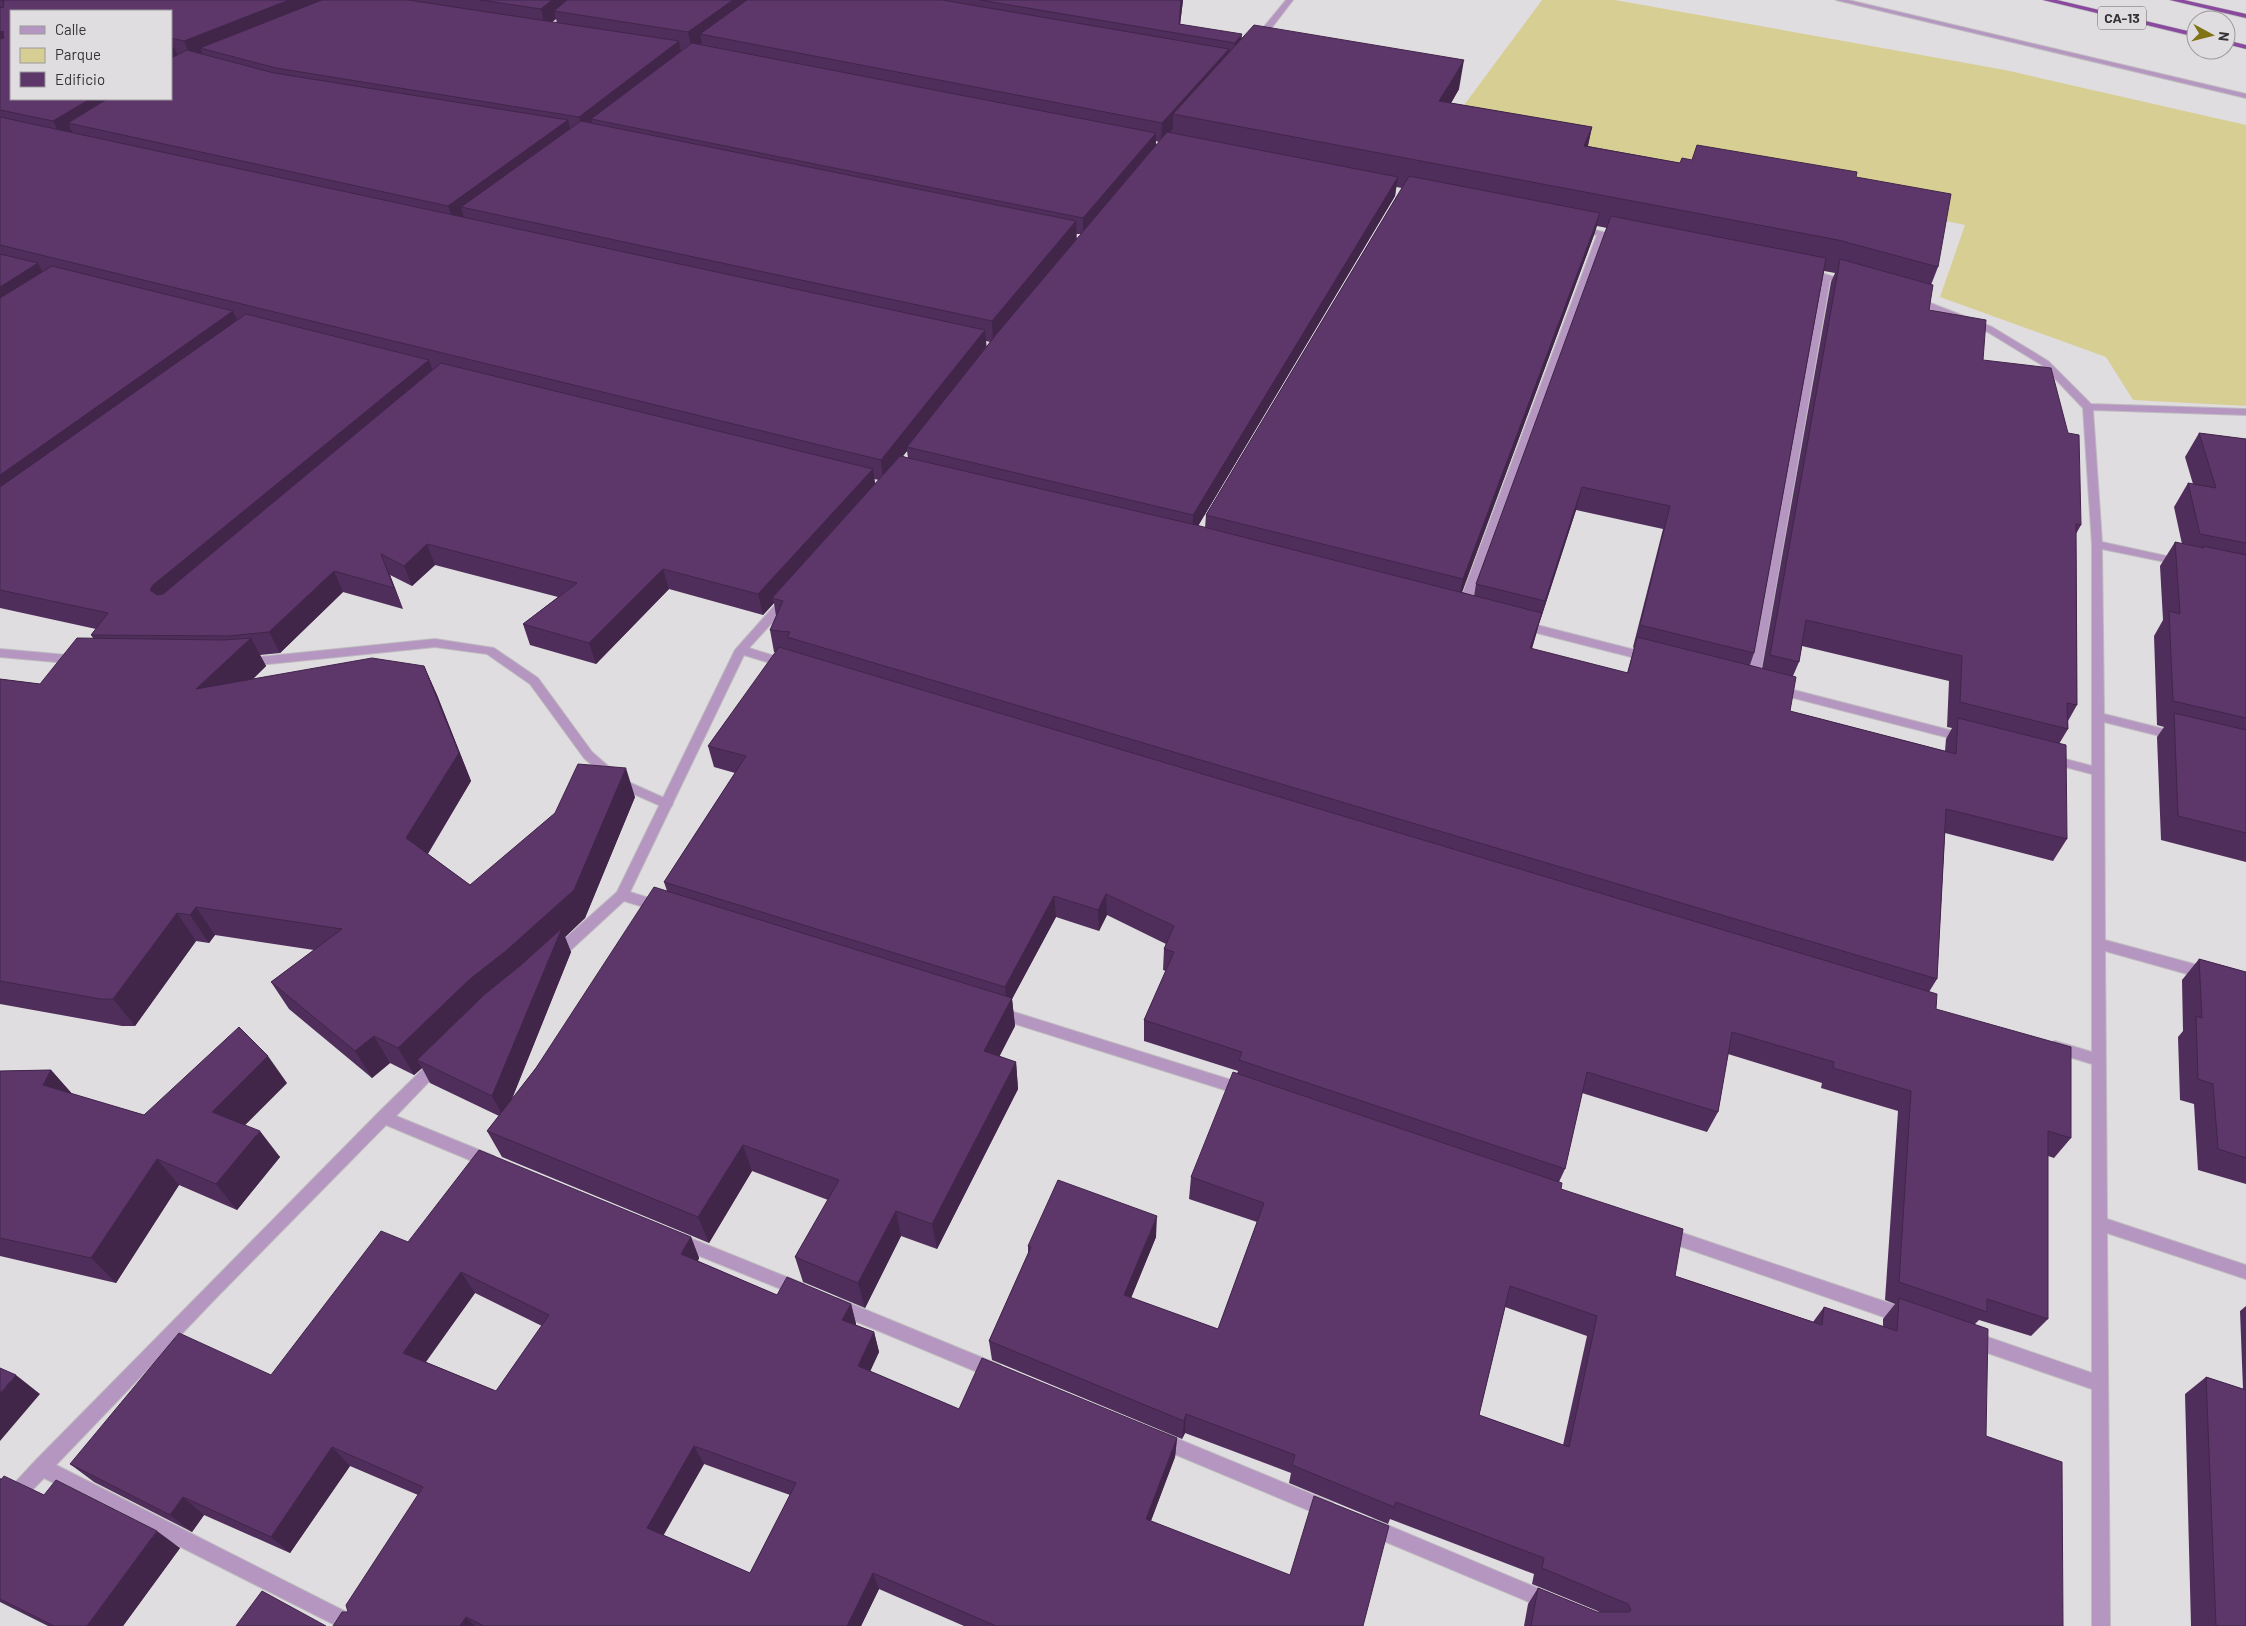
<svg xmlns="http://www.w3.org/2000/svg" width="2246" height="1626" font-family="Barlow,sans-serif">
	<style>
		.green { fill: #d7ce93 }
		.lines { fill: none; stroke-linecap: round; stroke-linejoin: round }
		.service-casing { stroke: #bebbbf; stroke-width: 2 }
		.minor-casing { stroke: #bebbbf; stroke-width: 2 }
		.trunk-casing { stroke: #bebbbf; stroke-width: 1 }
		.service { fill: #b596c0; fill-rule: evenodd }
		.minor { fill: #b596c0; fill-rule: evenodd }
		.trunk { fill: #894a9e; fill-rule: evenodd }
		.wall { fill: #502e5b; fill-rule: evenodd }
		.shaded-wall { fill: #41264a }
		.building { fill: #5d366a; stroke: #41264a; fill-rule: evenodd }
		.labels { text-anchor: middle; stroke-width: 5; stroke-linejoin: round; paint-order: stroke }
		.shield { fill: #e0dde1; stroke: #686669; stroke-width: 1 }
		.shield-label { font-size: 14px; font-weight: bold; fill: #353335 }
	</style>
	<rect width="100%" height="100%" fill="#e0dde1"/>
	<path class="green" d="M1542,0H1615L2005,70L2246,125V406L2133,400L2106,357L1940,297L1965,225L1453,120Z"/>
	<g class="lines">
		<g class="service-casing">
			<g id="service">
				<path d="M435,639L494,648L538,678L592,752L624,780L671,801L673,804L671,807H663L616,786L584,758L530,684L487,654L435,647L248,666L242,662L248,658Z"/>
				<path d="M0,649L78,656L84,660L78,664L0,657Z"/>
			</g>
		</g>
		<g class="minor-casing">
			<g id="minor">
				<path d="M1286,0H1293L1260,43H1254V39Z"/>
				<path d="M1836,0H1848L2246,94V98Z"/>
				<path d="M1578,226L1624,237L1620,240L1605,237L1469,609L1463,613L1459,612L1457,609L1597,235L1575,231L1574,229Z"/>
				<path d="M1807,269L1852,282L1848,285L1830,280L1759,682L1753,686L1747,682L1821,278L1804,274V270Z"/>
				<path d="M1915,297L1992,327L2048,361L2091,404L2246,409V415L2093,410L2102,542L2180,559L2185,562L2180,565L2102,549L2104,714L2176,732L2182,736L2176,740L2104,722L2105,940L2205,967L2210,969L2212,973L2210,977L2205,979L2105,951L2107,1219L2246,1265V1279L2107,1233L2110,1626H2092V1389L1973,1348L1967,1345L1965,1340L1967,1335L1973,1332L2092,1373V1064L2050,1051L2048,1047L2050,1043L2055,1041L2092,1052V774L2046,762L2044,759L2050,755L2092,766V544L2083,408L2042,365L1986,331L1912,302V298Z"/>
				<path d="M787,595L793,599L791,602L749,648L790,661L792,664L786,668L744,655L630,892L665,903L667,907L665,911L660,912L624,901L561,959L556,960L551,959L549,955L551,951L617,892L735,650L783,596Z"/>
				<path d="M1521,621L1647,653L1653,657L1647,661L1517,628L1515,625L1517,622Z"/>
				<path d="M1778,686L1965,734L1971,738L1965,742L1774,693L1772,690L1774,687Z"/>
				<path d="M998,1007L1244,1084L1249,1086L1251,1090L1249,1094L1244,1096L993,1017L991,1013L993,1009Z"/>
				<path d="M438,1057L443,1059L445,1063L443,1067L396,1116L494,1156L496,1161L494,1166L489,1168L484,1166L386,1125L217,1297L56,1465L362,1620L365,1626H337L44,1478L6,1517L0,1520V1499L35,1461L378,1113L433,1059Z"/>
				<path d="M1665,1227L1904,1308L1910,1311L1912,1316L1910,1321L1904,1324L1665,1241L1660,1239L1657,1234L1660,1229Z"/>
				<path d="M680,1234L804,1284L806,1289L804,1294L798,1296L675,1246L672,1241L675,1236Z"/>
				<path d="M837,1298L1000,1365L1002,1371L1000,1377L994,1379L831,1311L829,1306L831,1301Z"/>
				<path d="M1161,1432L1333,1503L1336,1509L1333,1515L1327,1518L1155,1446L1153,1440L1155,1434Z"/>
				<path d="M1373,1519L1554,1595L1557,1601L1554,1607L1548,1610L1367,1534L1364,1528L1367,1522Z"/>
			</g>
		</g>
		<g class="trunk-casing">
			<g id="trunk">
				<path d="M2043,0H2057L2196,33V37Z"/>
				<path d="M2170,0H2184L2246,14V18Z"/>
				<path d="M2226,40L2246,45V49L2226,44Z"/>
			</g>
		</g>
		<use href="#service" class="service"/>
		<use href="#minor" class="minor"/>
		<use href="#trunk" class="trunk"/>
	</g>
	<g class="wall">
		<path d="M0,0H1183L1180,24L1459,89L1451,103L1592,127L1588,146L1680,163L1692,160L1856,177L1938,267L1931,285L1929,310L1983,360L2081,525L2076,534L2077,705L2068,721V729L2059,744L2067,839L2053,861L1945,833L1937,979L1929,992L1936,1009L2071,1138L2054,1158L2048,1156V1319L2031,1336L1979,1320L1975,1324L1986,1436L2063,1626H1524L1528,1604L1538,1588L1597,1612H1600L1532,1584L1534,1574L1390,1519L1388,1524L1289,1483L1291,1473L1185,1433L1182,1439L992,1360L989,1341L1028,1254V1246L1156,1237L1131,1298L1218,1329L1257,1222L1189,1199L1191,1177L1238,1071L1144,1041V1020L1166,971L1163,970L1164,949L1166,944L1107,915L1099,931L1056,917L1012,999L1015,1026L999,1056L1016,1062L1018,1089L937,1249L901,1236L865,1308L803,1282L795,1257L828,1200L752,1171L709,1243L502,1157L487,1131L499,1116L430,1083L422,1068L414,1075L390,1063L372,1078L289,1009L271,982L314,950L215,935L209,943L196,941L135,1026H122L0,1004V679L40,684L93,638L91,635L96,629L0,608ZM171,11V99H11ZM556,19L557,23L552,22ZM1156,141L1159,142L1156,146ZM1396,187L1402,188L1206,515L1205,528L1198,526L1395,196ZM1597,226L1607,228L1476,584L1474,596L1462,592L1594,235ZM1076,234H1081L1076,240ZM1824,271L1835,273L1831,282L1762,669L1750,665L1754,653ZM986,341L990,342L986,347ZM907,451L908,458L903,456ZM874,479L879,480L875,484ZM1576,510L1663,529L1633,647L1634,648L1627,673L1532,649L1539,624ZM435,565L558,597L523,624L530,645L596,664L669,589L763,615L774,603L776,616L770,630L774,652H776L708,746L714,767L735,773L664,882L667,891L536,1068L512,1099L571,952L565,937L585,918L635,797L470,885L428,854L471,781L437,695L424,666L253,679L266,666L260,655L280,653L343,592L403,609L390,575L412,586ZM1802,646L1949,681L1947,727L1952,728L1946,739L1945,751L1790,711L1793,676L1799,662ZM1728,1054L1822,1083L1821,1088L1898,1111L1885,1300L1895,1304L1883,1319V1327L1824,1307L1813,1322L1675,1276L1561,1189L1559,1182L1565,1169L1582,1093L1707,1132L1718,1112ZM1505,1307L1587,1336L1563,1445L1479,1415Z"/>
		<path d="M2199,433L2246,439V862L2161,840L2157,737L2164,727L2157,725L2154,636L2163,620L2160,566L2175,542L2182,544L2174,507L2188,483L2193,484L2185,457Z"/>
		<path d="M2199,959L2246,972V1184L2198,1170L2194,1104L2180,1100L2178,1037L2183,1031L2182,980Z"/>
		<path d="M51,1070L72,1094L144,1115L287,1083L245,1125L280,1157L237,1210L179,1185L116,1283L0,1256V1071Z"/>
		<path d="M691,1237L699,1258L698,1261L777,1295L851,1304L856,1324V1325L874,1332L879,1352L870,1371L959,1409L1177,1438L1175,1457L1151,1521L1363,1626H964L879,1589L861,1626H333L348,1612L418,1495L350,1466L290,1553L204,1515L192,1532L94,1482L70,1464L271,1375L408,1242ZM475,1293L542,1326L496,1391L426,1362ZM704,1464L790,1495L750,1573L663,1535Z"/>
		<path d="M2246,1306V1626H2191L2185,1394L2206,1377L2243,1389L2240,1311Z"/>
		<path d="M0,1478L2,1479L180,1548L123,1626H48L0,1602Z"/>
	</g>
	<g class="shaded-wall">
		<path d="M289,0H339L200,48L203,55L192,59L184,41Z"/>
		<path d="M552,0H578L554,11L556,19L545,27L541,9Z"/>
		<path d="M733,0H761L700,34L702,43L692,50L688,32Z"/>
		<path d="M1181,0H1183L1179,34V24Z"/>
		<path d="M3,31L11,47L0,52V32Z"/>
		<path d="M1242,34L1241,52L1234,61L1235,43Z"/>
		<path d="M679,41L682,56L591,119L593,124L583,132L579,117Z"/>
		<path d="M174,47L182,65L171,72V48Z"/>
		<path d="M1229,49L1228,67L1173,114V129L1161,142L1162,123Z"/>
		<path d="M1464,60L1459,89L1435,131L1439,101Z"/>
		<path d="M90,99H129L68,123L73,134L63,140L53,121Z"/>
		<path d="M568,120L573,139L461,207L464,218L455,225L448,206Z"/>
		<path d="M1592,127L1585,157L1584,146Z"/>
		<path d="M1156,133V149L1083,235V218Z"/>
		<path d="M1398,177L1395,196L1192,536L1193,515Z"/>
		<path d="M1600,213L1594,235L1458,603L1463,579Z"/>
		<path d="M1076,221L1077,242L993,343L992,321Z"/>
		<path d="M38,263L48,283L0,314V287Z"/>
		<path d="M233,311L242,331L0,505V475Z"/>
		<path d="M985,330L987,350L907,447V451L883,481L881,460Z"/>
		<path d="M429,360L436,380L162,610L150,590L153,585Z"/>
		<path d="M873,469L876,489L772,598L774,603L763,615L758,594Z"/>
		<path d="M1582,487L1576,510L1539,624L1545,601Z"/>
		<path d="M427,544L435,565L412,586L404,566Z"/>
		<path d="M381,554L390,575L403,609L394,588Z"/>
		<path d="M663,569L669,589L596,664L589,643Z"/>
		<path d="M334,571L343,592L280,653L269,632Z"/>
		<path d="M1542,613L1536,634L1525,670L1530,648Z"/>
		<path d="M251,638L266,666L213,718L196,689Z"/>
		<path d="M424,666L437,695L471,781L420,866L406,838Z"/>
		<path d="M626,768L635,797L585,918L565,937L571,952L504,1118L492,1096L417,1060L422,1068L414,1075L398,1048Z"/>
		<path d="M1106,894L1107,915L1099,931L1098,910Z"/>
		<path d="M1054,896L1056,917L1012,999L1015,1026L988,1079L984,1051L1007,1007L1005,987Z"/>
		<path d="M196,907L215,935L209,943L190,915Z"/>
		<path d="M177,913L196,941L135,1026L113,999Z"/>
		<path d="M374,1036L390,1063L372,1078L355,1051Z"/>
		<path d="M268,1056L287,1083L232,1138L212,1112Z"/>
		<path d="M1016,1062L1018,1089L937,1249L932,1224Z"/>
		<path d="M51,1070L75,1097L43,1085Z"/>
		<path d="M260,1131L280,1157L237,1210L216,1184Z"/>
		<path d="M743,1145L752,1171L709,1243L698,1217Z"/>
		<path d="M157,1159L179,1185L116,1283L91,1258Z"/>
		<path d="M896,1211L901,1236L865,1308L858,1283Z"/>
		<path d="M1157,1216L1156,1237L1124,1315V1295Z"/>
		<path d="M691,1237L699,1258L690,1275L681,1254Z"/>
		<path d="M461,1272L475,1293L418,1372L403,1353Z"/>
		<path d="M851,1304L856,1324L848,1340L842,1320Z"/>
		<path d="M874,1332L879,1352L864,1385L858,1366Z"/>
		<path d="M16,1375L40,1394L0,1441V1393Z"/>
		<path d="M1186,1414L1185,1433L1182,1439L1184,1421Z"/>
		<path d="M1177,1438L1175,1457L1145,1536L1146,1519Z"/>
		<path d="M694,1446L704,1464L658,1545L647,1528Z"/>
		<path d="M332,1447L350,1466L290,1553L271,1537Z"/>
		<path d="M183,1497L204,1515L192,1532L170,1515Z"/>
		<path d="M157,1531L180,1548L123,1626H87Z"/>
		<path d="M873,1573L879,1589L861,1626H847Z"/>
		<path d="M466,1617L475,1626H460Z"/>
	</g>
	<g class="building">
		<path d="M0,0H289L184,41L171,38V11H11V99H90L53,121L0,110V39L4,38L3,31L0,32V7L3,8L4,1Z"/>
		<path d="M322,0H408L679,41L579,117L276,68L200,48Z"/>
		<path d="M480,0H552L541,9Z"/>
		<path d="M567,0H733L688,32L554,11Z"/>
		<path d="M747,0H942L1229,49L1162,123L700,34Z"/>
		<path d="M980,0H1181L1179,24L1242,34L1235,43Z"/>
		<path d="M1254,25L1464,60L1439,101L1592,127L1584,146L1680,163L1682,158L1692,160L1697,145L1857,172L1856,177L1951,194L1938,267L1838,240L1173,114Z"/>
		<path d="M692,43L1156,133L1083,218L591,119Z"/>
		<path d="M187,50L274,73L568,120L448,206L68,123L107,99H171V58Z"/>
		<path d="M0,117L985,330L881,460L0,245Z"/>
		<path d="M581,121L1076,221L992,321L461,207Z"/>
		<path d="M1167,132L1398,177L1193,515L907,447L999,331Z"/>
		<path d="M1409,176L1600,213L1463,579L1206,515Z"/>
		<path d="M1611,216L1826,258L1754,653L1640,625L1670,506L1582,487L1545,601L1476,584Z"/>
		<path d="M0,254L38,263L0,287Z"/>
		<path d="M1840,259L1933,285L1929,310L1986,320L1983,360L2051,368L2068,433L2079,435L2081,525L2076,524L2077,705L2067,703L2068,729L1960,702L1962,656L1806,620L1799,662L1770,655Z"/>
		<path d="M52,266L233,311L0,475V298Z"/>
		<path d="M246,314L429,360L153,585L150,590L157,595L163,594L441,363L873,469L758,594L663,569L589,643L523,624L577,583L427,544L404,566L381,554L394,588L334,571L269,632L229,636L91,635L108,613L0,590V487Z"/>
		<path d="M2199,433L2246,439V543L2200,534L2188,483L2216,488Z"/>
		<path d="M900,456L1196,525L1542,613L1530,648L1628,673L1637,637L1796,677L1790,711L1956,754L1958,718L2066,745L2067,839L1946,809L1937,979L787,637L790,632L770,630L783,601L772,598Z"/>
		<path d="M2175,542L2204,548L2203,546L2246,555V718L2173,701L2169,611L2180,614Z"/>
		<path d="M77,638L224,640L251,638L196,689L372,658L424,666L459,753L406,838L470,885L555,813L578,764L626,768L574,890L507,950L470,979L398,1048L374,1036L355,1051L271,982L342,929L196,907L190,915L177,913L113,999H100L0,981V679L40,684Z"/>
		<path d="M779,647L1937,994L1936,1009L2071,1047V1138L2048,1131V1319L1987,1299V1312L1899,1282L1911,1091L1833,1068L1834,1062L1732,1032L1718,1112L1587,1072L1565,1169L1239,1060L1242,1052L1144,1020L1174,952L1164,949L1174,926L1106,894L1098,910L1054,896L1005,987L664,882L746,756L708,746Z"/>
		<path d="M2174,713L2246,730V833L2178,816Z"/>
		<path d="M654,887L1012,998L984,1051L1016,1062L932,1224L896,1211L858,1283L795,1257L839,1180L743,1145L698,1217L487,1131L536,1068Z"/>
		<path d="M562,928L492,1096L417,1060L485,994L521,965Z"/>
		<path d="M2199,959L2246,972V1158L2218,1149L2213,1084L2198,1079L2196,1016L2202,1018Z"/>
		<path d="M239,1027L268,1056L212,1112L260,1131L216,1184L157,1159L91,1258L0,1238V1071L51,1070L43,1085L144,1115Z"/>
		<path d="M1233,1072L1562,1183L1561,1189L1683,1229L1675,1276L1822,1325L1824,1307L1897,1331L1899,1298L1988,1329L1986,1436L2062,1462L2063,1626H1531L1538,1588L1597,1612H1629L1631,1610L1628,1604L1542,1568L1544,1558L1396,1502L1394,1507L1292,1465L1295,1455L1186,1414L1184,1421L989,1341L1031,1247L1028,1246L1058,1180L1157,1216L1124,1295L1218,1329L1264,1203L1191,1177ZM1510,1286L1597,1316L1569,1447L1479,1415Z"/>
		<path d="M479,1150L691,1237L681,1254L777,1295L787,1277L851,1304L842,1320L874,1332L858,1366L959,1409L982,1358L1177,1438L1146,1519L1290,1575L1314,1496L1389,1526L1363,1626H996L873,1573L847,1626H484L466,1617L460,1626H333L342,1612H348L346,1605L423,1487L332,1447L271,1537L183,1497L170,1515L70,1464L179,1333L271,1375L381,1231L408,1242ZM461,1272L549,1315L496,1391L403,1353ZM694,1446L796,1483L750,1573L647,1528Z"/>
		<path d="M0,1368L16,1375L0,1393Z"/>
		<path d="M2206,1377L2246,1390V1626H2216Z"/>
		<path d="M4,1476L44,1495L56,1480L157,1531L87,1626H54L0,1599V1481Z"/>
		<path d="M262,1591L326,1626H236Z"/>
	</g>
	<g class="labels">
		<rect class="shield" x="2098" y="6.5" width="48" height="23" rx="4"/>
		<g class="shield-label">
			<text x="2122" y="23">CA-13</text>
		</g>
	</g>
	<rect x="10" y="10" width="162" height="90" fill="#e0dde1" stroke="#9c999c"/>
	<rect x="20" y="26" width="25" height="8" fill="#b596c0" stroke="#9c999c"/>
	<text x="55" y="35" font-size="15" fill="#353335">Calle</text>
	<rect x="20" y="48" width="25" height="15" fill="#d7ce93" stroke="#9c999c"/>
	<text x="55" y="60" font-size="15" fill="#353335">Parque</text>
	<rect x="20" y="72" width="25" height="15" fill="#5d366a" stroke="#9c999c"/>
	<text x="55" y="85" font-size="15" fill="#353335">Edificio</text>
	<g transform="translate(2211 35) rotate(97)"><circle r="24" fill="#e0dde1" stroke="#9c999c"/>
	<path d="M0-4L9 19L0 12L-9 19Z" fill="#807314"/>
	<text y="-8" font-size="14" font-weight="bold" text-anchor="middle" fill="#353335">N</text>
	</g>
</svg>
